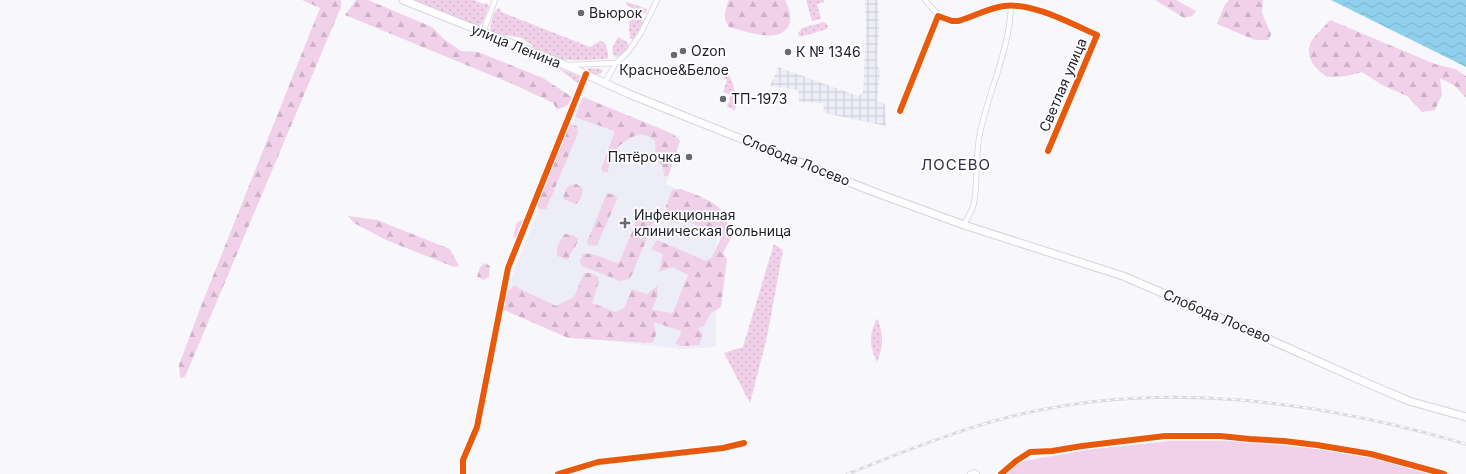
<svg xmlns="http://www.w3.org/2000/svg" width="1466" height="474" font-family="Inter,sans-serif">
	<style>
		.built { fill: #ededf8 }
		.industrial { fill: url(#industrial-grid) }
		.grass { fill: url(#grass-dots) }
		.forest { fill: url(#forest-firs) }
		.garden { fill: #f1d0e9 }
		.water { fill: url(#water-waves) }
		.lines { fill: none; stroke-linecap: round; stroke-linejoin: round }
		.minor-casing { stroke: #d3d3db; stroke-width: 6 }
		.primary-casing { stroke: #d3d3db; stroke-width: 9 }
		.minor { stroke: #fefeff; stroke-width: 4.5 }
		.primary { stroke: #fefeff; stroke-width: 7 }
		.rail-casing { stroke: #dbdbdd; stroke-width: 3 }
		.rail { stroke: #fff; stroke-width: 1.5; stroke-dasharray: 4.5; stroke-linecap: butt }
		.cycleway-casing { stroke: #fff; stroke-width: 8 }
		.cycleway { stroke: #e8590c; stroke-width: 6 }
		.poi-dot { fill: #6a6a73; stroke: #fff; stroke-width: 1.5 }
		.labels { text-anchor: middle; stroke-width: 3.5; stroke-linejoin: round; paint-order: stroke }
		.poi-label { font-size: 14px; fill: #1d1e29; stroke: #fff; text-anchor: start }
		.street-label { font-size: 14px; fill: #1d1e29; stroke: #fff }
		.neighbourhood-label { font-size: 15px; letter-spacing: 1px; fill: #303049; stroke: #fff }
	</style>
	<defs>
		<pattern id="industrial-grid" width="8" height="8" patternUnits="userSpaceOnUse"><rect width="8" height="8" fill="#ededf8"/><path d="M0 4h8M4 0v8" fill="none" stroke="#cbcbd5"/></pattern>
		<pattern id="grass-dots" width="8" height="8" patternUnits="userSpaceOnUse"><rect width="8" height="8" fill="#f1d0e9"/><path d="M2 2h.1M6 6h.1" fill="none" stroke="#ceb2c8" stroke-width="1.8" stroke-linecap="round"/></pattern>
		<pattern id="forest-firs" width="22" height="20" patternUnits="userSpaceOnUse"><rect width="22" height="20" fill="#f1d0e9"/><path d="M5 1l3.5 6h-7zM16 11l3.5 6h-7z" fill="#ceb2c8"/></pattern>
		<pattern id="water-waves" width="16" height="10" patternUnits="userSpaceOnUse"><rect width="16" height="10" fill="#90d0ed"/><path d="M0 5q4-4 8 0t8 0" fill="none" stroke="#7cb2cb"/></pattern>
	</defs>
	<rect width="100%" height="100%" fill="#f8f8fc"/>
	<path class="built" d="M583,97L681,137L666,184L717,207L716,347L682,349L576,337L504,304L514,271Z"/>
	<path class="industrial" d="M865,0H878L879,26L877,65L880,70L877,101L885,104L886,126L824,113L823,103L799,102L798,90L770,86L778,67L858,96L863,92L866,28Z"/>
	<g class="grass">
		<path d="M410,0H474L483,4L487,3L489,6L482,24L478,26Z"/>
		<path d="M806,0H824V2L817,4L821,19L812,21Z"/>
		<path d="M627,2L647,9V11L645,13L631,8V7L626,5Z"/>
		<path d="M499,8L501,10V12L590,47L600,41L605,43L608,53V58L605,59C583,60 561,63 541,52C533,48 529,42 521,38C511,35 501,36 491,31C489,25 493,12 499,8Z"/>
		<path d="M632,16L644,21L633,40L630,38L629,25Z"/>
		<path d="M824,22L827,24L828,26L827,29L800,37L799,36L798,33L802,28Z"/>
		<path d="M618,37L626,41L629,45L622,56L615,57C610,49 614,45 618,37Z"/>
		<path d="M558,68L584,78L581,86Z"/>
		<path d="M589,68L601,69L603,71L600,74C596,75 590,73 587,69Z"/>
		<path d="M726,71L729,72C729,77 732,80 733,84C735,92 737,103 735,110L727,107L731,95L723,92L727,80L723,78Z"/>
		<path d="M774,244L783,250L767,337L750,403L724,353L743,347Z"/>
		<path d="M878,319C883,336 884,345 877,362C869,344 869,338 876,320Z"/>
	</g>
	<g class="forest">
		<path d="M302,0H341V7L185,377L180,378L179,365L203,301L320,8Z"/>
		<path d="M356,0H368L432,27L445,40L461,51L478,52L543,78L572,97L568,105L557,110L553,103L515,85L345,15Z"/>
		<path d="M729,0H785C789,8 793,19 788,27C777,44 745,31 729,27C722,18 725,10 729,0Z"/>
		<path d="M1155,0H1176L1196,11L1192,16L1184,18Z"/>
		<path d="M1229,0H1263L1262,13L1271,34L1269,40H1255L1217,24L1224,6Z"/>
		<path d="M1330,20L1435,64L1455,69L1466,76V98L1455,86L1440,78L1442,95L1435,110L1422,112L1407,96L1382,85L1362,72L1347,76L1327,77C1316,69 1304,58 1311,42C1314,36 1325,26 1330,20Z"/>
		<path d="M583,97L673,134L680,141L668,176H664L663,167L656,159L655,141C652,138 648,135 644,135C632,133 616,147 611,156C609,161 609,167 608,172H603L601,169L614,134V131L575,117Z"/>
		<path d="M570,124L577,126L578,133L546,209H539L537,205Z"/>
		<path d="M577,184L583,189L580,200L576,204L563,199C566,189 565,185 577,184Z"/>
		<path d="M681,189C695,195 716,200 724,214C728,220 729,231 731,238L723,253L727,259L721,307L710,314L704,326L698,328L703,334L699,345L681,346L675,343L680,336L681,331L654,322L656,335L652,343L568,338L502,309L504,295L514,286L556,306L574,297L584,273H591L598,277L599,281L592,303L615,312L624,308L632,289L647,294L657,286L658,293L652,310L673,313L688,275L673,267L659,272L663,254L651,249L657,240L706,261L712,257L722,236L668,213L666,206L672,190Z"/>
		<path d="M607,193L615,195L617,199L615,204L597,245L594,246L588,245L587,242Z"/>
		<path d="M648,210L654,213L655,219L630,279L620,281L582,266L580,261L583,254C592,251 608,261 619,263L641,211Z"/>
		<path d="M348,216L377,220L450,249L459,266L454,267L386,240L354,223Z"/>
		<path d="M523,220L522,229L517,239L513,237L517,222Z"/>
		<path d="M565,234L572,235L578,239C577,247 570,252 568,260L557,256C556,247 559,241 565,234Z"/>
		<path d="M485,263L490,266L489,277L484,280L477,277L480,267Z"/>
	</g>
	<path class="garden" d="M1171,441H1276L1363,453L1445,474H1004L1017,462L1093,449Z"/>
	<path class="water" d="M1331,0H1466V67Z"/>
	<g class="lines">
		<g class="minor-casing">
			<g id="minor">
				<path d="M925,0L934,10L938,16"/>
				<path d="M483,32L495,0"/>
				<path d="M568,65L616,63"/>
				<path d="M605,82L616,63L628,52L641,33L657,0"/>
				<path d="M900,111L938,16L952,21H958C973,17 988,8 1004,6C1032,2 1072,24 1097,35L1048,151"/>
				<path d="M964,225C967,218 973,210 974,203C978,180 975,156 980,133C989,90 1010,49 1011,5"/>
				<path d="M463,474V460L477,427L508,268L586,74"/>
				<path d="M558,474L598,462L723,448L744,443"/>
				<path d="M970,474L975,472L977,474"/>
				<path d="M1001,474L1016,461L1030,452L1052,451L1082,446L1165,436H1220L1250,439L1284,441L1317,445L1371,454L1444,474"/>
			</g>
		</g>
		<g class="primary-casing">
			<path id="primary" d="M403,0L565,65L629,94L874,192L964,225L1123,276L1237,325L1369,384L1409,401L1466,417"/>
		</g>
		<use href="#minor" class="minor"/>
		<use href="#primary" class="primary"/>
		<g class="rail-casing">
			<path id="rail" d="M847,474C901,453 956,430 1013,416C1163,379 1319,401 1466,444"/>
		</g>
		<use href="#rail" class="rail"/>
		<g class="cycleway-casing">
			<g id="cycleway">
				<path d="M900,111L938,16L952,21H958C973,17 988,8 1004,6C1032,2 1072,24 1097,35L1048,151"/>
				<path d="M463,474V460L477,427L508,268L586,74"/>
				<path d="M558,474L598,462L723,448L744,443"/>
				<path d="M1001,474L1016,461L1030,452L1052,451L1082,446L1165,436H1220L1250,439L1284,441L1317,445L1371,454L1444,474"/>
			</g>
		</g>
		<use href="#cycleway" class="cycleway"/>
	</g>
	<g class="poi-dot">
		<circle cx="581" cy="13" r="4"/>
		<circle cx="683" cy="51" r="4"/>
		<circle cx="788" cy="52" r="4"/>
		<circle cx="674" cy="55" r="4"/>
		<circle cx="723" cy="99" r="4"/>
		<circle cx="689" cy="157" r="4"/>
		<path d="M623 217h4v4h4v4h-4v4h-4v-4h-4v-4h4z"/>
	</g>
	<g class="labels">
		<g class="poi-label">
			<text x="589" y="18">Вьюрок</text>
			<text x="691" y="56">Ozon</text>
			<text x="796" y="57">К № 1346</text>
			<text x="674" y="75" text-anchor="middle">Красное&amp;Белое</text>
			<text x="731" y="104">ТП-1973</text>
			<text x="681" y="162" text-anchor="end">Пятёрочка</text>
			<text x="634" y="220">Инфекционная<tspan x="634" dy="16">клиническая больница</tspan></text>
		</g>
		<g class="street-label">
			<text transform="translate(516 46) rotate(22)" y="5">улица Ленина</text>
			<text transform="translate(1063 85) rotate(-67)" y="5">Светлая улица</text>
			<text transform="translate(796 160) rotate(22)" y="5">Слобода Лосево</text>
			<text transform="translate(1217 316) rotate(23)" y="5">Слобода Лосево</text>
		</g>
		<g class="neighbourhood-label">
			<text x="956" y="170">ЛОСЕВО</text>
		</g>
	</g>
</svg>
